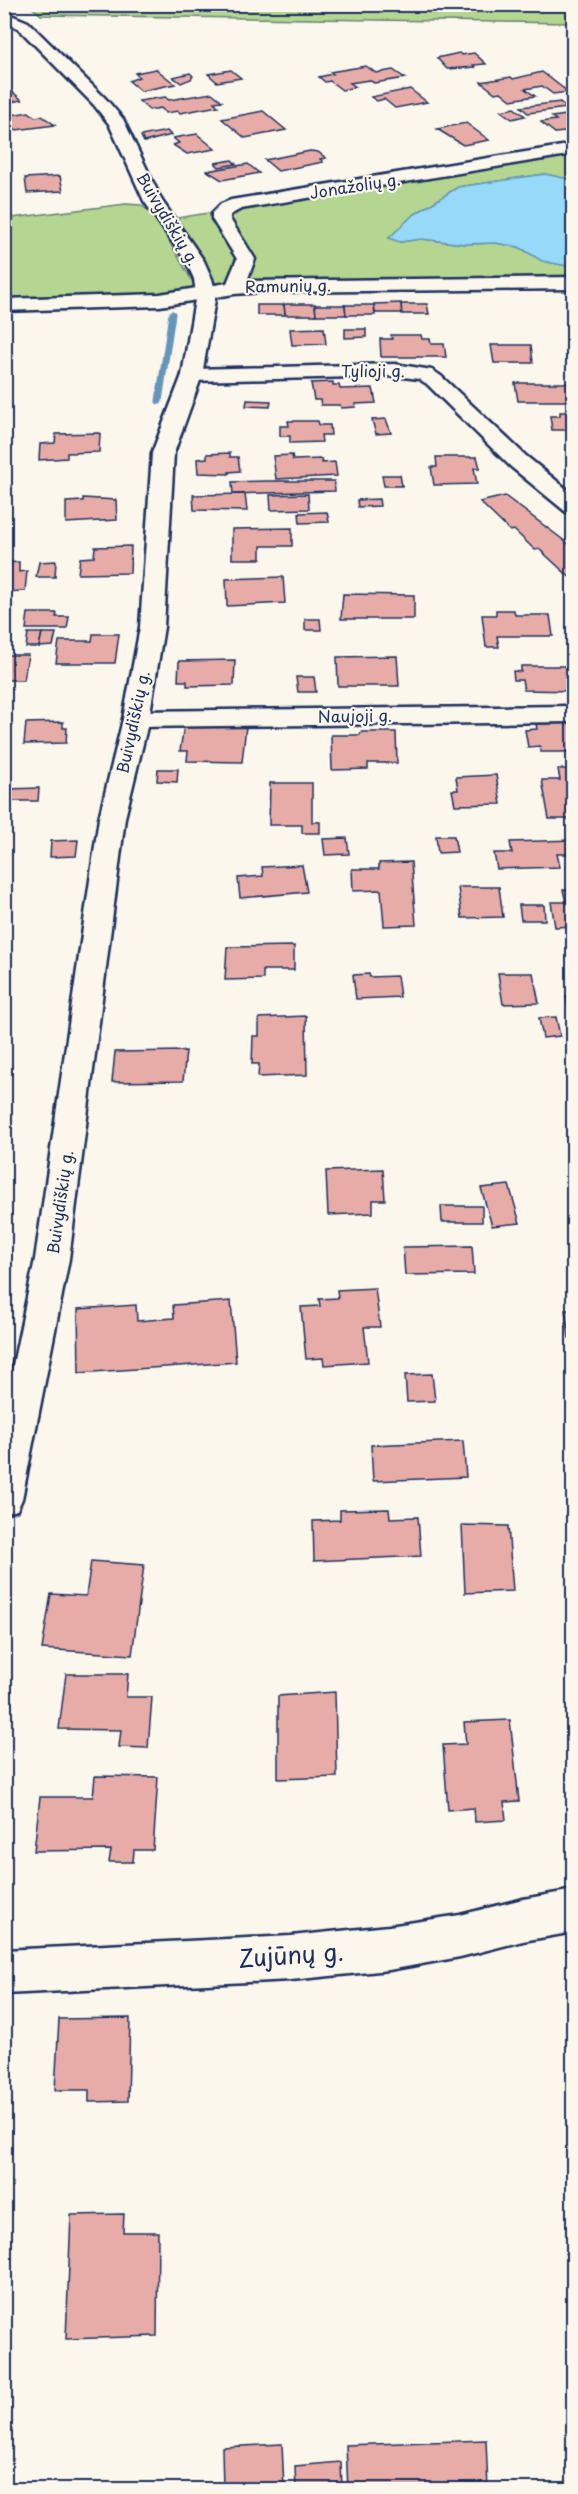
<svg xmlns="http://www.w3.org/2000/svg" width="578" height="2494" font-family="'Playpen Sans',sans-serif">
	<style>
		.green { fill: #b4d690; stroke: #688277; stroke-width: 1.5 }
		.water { fill: #97d9f9; stroke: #6595bb; stroke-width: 1.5 }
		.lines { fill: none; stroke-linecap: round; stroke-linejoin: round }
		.stream { stroke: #6595bb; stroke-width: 7 }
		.building { fill: #e7aca8; stroke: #1b2f5e; stroke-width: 1.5 }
		.minor-casing { stroke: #1b2f5e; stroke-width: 5 }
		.major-casing { stroke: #1b2f5e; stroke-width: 5 }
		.minor { fill: #fbf7ec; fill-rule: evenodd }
		.major { fill: #fbf7ec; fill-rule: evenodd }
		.labels { text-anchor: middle; stroke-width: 4.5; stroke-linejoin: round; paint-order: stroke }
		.far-street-label { font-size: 16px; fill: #1b2f5e; stroke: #fbf7ec }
		.near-street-label { font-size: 24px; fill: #1b2f5e; stroke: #fbf7ec }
	</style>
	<rect width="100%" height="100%" fill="#fbf7ec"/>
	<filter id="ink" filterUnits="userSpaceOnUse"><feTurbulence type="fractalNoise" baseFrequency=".0167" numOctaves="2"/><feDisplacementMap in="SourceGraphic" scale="12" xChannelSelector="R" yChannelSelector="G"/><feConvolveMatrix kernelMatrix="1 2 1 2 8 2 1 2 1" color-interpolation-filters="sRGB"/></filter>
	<g filter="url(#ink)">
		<g class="green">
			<path d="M573,4V23L41,15L29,5Z"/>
			<path d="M573,154V180L545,174L458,187L412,216L389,238L400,242L421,239L465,244L496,243L519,247L543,261L573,267V280L213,283L177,218Z"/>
			<path d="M126,204L141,205L154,215L194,284V288L172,294L5,301L4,219Z"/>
		</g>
		<path class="water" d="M545,174L573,180V267L542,261L519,247L496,243L465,244L421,239L400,242L389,238L412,216L458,187Z"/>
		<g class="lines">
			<path class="stream" d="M159,401L172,314"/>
		</g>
		<g class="building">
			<path d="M459,53L462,55L474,53L486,64L473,65L475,67L447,69L437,58Z"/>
			<path d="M366,66L376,73L393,70L405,78L374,83L369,80L350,83L356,87L342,90L330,81L325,82L319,77L333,74L330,72Z"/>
			<path d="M156,69L175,84L141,91L129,81L139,77L135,73Z"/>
			<path d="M231,70L241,78L217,82L208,74Z"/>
			<path d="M542,72L568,92L553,94L542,86L525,89L535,96L511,100L501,92L495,93L481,82L511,77L513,79Z"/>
			<path d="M190,73L193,76L191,79L181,83L173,77Z"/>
			<path d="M9,89L22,100L4,103V90Z"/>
			<path d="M410,89L427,102L395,108L384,99L377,101L371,97Z"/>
			<path d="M212,93L222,101L214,102L218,106L180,113L178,111L166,113L161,108L149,110L139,101L165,97L169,100Z"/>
			<path d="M560,102L567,108L528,113L521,107Z"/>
			<path d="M514,108L525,116L512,119L501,111Z"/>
			<path d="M263,111L286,130L245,138L222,119Z"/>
			<path d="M29,112L35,117L42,116L55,125L16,130L5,116Z"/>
			<path d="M566,115L570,118L574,117V131L555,133L541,122L556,120L552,117Z"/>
			<path d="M466,123L489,140L463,145L437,129Z"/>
			<path d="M167,131L171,135L144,142L141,136Z"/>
			<path d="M197,134L215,149L187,154L173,145L179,143L173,138Z"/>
			<path d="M310,151L318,152L326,158L320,159L323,162L278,171L265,160Z"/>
			<path d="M232,160L236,164L219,167L215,163Z"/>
			<path d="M248,164L259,173L222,180L207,171Z"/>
			<path d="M60,176L63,191L27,193L25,178Z"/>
			<path d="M284,304H315L316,315H285Z"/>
			<path d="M374,304L401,303L402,313H375Z"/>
			<path d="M401,304H427L429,314H402Z"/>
			<path d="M257,305H284L285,315H257Z"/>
			<path d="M315,305H345L346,315H316Z"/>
			<path d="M345,305H374L375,315H346Z"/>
			<path d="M324,328L326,344L292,345L290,329Z"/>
			<path d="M345,329H366V337L345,338Z"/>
			<path d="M391,335H421L422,339H430L431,344H444L446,357H381L380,339H392Z"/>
			<path d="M491,345H531L533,363H494Z"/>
			<path d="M333,382V385H339L340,389L373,388L376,403L355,404L356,407L341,408L340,405H321L320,400H314L311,383Z"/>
			<path d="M515,383H571L574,401H518Z"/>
			<path d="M247,400L271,401L270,407L246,406Z"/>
			<path d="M560,412H574V430H552L550,416H560Z"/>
			<path d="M386,419L391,433L376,434L372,420Z"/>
			<path d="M288,421H318L319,425H330L331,435H321L322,442L290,443V436H280V426H289Z"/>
			<path d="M100,433L99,452L67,453V458L39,460L40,444L55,443L56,434Z"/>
			<path d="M230,453V457H238L240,471L229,472V474L198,473L197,459L207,458V454Z"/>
			<path d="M292,455L293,460L321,459L322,463L335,462L337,476L276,479L273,456Z"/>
			<path d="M436,457H477L480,468H474L477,484L434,485L431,467H437Z"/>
			<path d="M382,475H400L402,486H384Z"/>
			<path d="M267,481H334L335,491L233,494L232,482Z"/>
			<path d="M245,494L247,511L194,510L193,495Z"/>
			<path d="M308,494L309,509L271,510L270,495Z"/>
			<path d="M505,496L574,548V581L539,549L535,550L514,530L510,531L480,502Z"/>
			<path d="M83,498L116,500L117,520L66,523V502L83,501Z"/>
			<path d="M379,499L380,506L358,507L357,500Z"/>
			<path d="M327,512L329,522L300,523L299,513Z"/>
			<path d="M292,528V546H261V559H232V529Z"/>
			<path d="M131,546L130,573L78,574L80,558L94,557L95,547Z"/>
			<path d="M56,561L55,577H36L39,562Z"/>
			<path d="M19,562V572L27,571L25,591L4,592V563Z"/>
			<path d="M283,577L285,603L227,606L226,579Z"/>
			<path d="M343,594L414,595V619H341Z"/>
			<path d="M496,610H514L515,615H550L553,636H497L499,647H486L482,615H496Z"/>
			<path d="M28,613H57L56,617H69L67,629H26Z"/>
			<path d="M305,619H320L321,630H305Z"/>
			<path d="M28,633H42L39,647H26Z"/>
			<path d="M42,633H56L53,646L39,647Z"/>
			<path d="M93,634H119L115,663H56L59,641H92Z"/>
			<path d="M4,655H28L24,680H4Z"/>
			<path d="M397,656L399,686H338L337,657Z"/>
			<path d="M235,660L234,685L187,686V681H178L179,661Z"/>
			<path d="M521,666H574V691L524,690L522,680H514L513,671L521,672Z"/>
			<path d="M296,677H314L316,692H298Z"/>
			<path d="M63,722V728H67L66,743L24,744L26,723Z"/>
			<path d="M574,723V752H541L540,746L528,747L525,730L537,729L536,724Z"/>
			<path d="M184,725L246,726L242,762L187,761L188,751H180Z"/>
			<path d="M361,732H396L397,763H368V769L332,770L331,735H360Z"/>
			<path d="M567,761H574V819H549L542,780H560L558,769H568Z"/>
			<path d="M158,769H178L177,782L157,781Z"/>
			<path d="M496,775L501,804L455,805L452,790H458L456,777Z"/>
			<path d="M270,783H312V822H320V833H302V825H269Z"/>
			<path d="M39,788L38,801H7L8,789Z"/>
			<path d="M436,836H454L457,852L438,853Z"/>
			<path d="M347,838L349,854L325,855L323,839Z"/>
			<path d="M78,840L76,856L50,857L51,841Z"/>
			<path d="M574,840V854H557L560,867L497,869L494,853H512L510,842Z"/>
			<path d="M411,862L416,925L384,926L381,890L353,891L352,869H379V863Z"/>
			<path d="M302,865L307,892L240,898L238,878L263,876L262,867Z"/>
			<path d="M458,887H499L503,917L462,918Z"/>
			<path d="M563,890H574V926L555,927L551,902H566Z"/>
			<path d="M519,905H544L545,920H521Z"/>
			<path d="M294,946V970H263V979L225,980L227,947Z"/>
			<path d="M498,973H533L539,1003L503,1004Z"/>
			<path d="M369,974L370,977L397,976L400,997L356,999L353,975Z"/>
			<path d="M574,995V1018H570L566,996Z"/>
			<path d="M306,1016L307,1075L258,1077L259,1064H252L253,1036H259V1018Z"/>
			<path d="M556,1017L560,1036L543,1038L539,1018Z"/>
			<path d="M186,1051L183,1081L112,1082L115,1052Z"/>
			<path d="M383,1169L385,1200H373V1213L328,1215L326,1171Z"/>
			<path d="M509,1185L520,1223L492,1226L481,1188Z"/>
			<path d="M441,1206H482V1222H442Z"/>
			<path d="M472,1246L474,1274L405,1275L403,1247Z"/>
			<path d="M375,1288L380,1327H364L368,1362L324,1365L323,1358L306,1359L301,1307L320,1306L319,1299L338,1298L337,1290Z"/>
			<path d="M231,1301L236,1362L79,1373L78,1309L136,1305L137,1321L174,1318L173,1305Z"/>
			<path d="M565,1310H574V1338H569Z"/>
			<path d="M432,1374L435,1401L407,1402L405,1375Z"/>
			<path d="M463,1441L466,1477L373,1481L371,1445Z"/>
			<path d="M389,1509L390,1518L418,1517L421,1556L314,1561L313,1521L340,1520V1510Z"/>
			<path d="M462,1525L508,1526L513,1591L465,1593Z"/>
			<path d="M91,1561L144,1565L132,1655L42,1649L51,1594L86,1596Z"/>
			<path d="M66,1674H128L126,1697H152L148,1748L119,1747L121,1730L59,1729Z"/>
			<path d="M335,1692L337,1777L278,1779V1696Z"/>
			<path d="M510,1720L519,1801L504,1802L506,1820L475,1822L474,1808L448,1810L443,1745L466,1744L464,1722Z"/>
			<path d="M95,1776L158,1777L153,1850H134L133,1862H109L111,1850L34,1851L40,1797H93Z"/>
			<path d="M130,2018L128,2101L89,2102V2090H55L59,2019Z"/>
			<path d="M124,2214L123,2232H158L157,2336L66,2339L71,2215Z"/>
			<path d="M486,2440L488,2490H348L346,2445Z"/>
			<path d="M282,2444L284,2490H223L222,2447Z"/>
			<path d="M341,2462L342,2490H296L295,2466Z"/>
		</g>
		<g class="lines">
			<g class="minor-casing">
				<g id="minor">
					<path d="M574,144V154L241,209L230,215V219L255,259L247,281L574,277V289L263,292L234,294L160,306L4,311V299L160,294L227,283L237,259L212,219V213L221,204L231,200Z"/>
					<path d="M395,364L432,370L441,376L526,456L574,495V514L566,512L510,466L427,384L419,379L395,376L192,381L185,379L182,375L185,371L192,369Z"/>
					<path d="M574,706V722L136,727L127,724L123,719L127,714L136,711Z"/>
					<path d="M574,1890V1932L523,1941L460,1957L389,1970L291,1980L4,1994V1950L291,1936L389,1926L460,1915L523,1899Z"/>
				</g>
			</g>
			<g class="major-casing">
				<path id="major" d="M4,12L28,22L106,99L123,119L162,201L204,261L212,279L216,294L202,375L174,453L164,627L149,719L125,818L69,1259L22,1499L17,1510L4,1514V1408L35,1259L99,818L123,719L140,627L152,453L182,375L196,294L194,279L186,261L144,201L109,124L94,105L18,28L4,22Z"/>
			</g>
			<use href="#minor" class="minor"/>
			<use href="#major" class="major"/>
		</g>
	</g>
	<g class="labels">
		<g class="far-street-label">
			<text transform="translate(355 186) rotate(-9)" y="6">Jonažolių g.</text>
			<text transform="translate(168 219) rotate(59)" y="6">Buivydiškių g.</text>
			<text transform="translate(288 286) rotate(-1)" y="6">Ramunių g.</text>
			<text x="373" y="377">Tylioji g.</text>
			<text transform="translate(355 716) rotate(-1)" y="6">Naujoji g.</text>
			<text transform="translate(133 722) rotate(-78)" y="6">Buivydiškių g.</text>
			<text transform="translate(60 1202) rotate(-82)" y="6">Buivydiškių g.</text>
		</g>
		<g class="near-street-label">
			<text transform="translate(291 1956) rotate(-4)" y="8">Zujūnų g.</text>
		</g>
	</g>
	<rect width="578" height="2494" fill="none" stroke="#fbf7ec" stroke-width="24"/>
	<rect x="12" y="12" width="554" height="2470" fill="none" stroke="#1b2f5e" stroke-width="2" filter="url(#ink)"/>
</svg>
